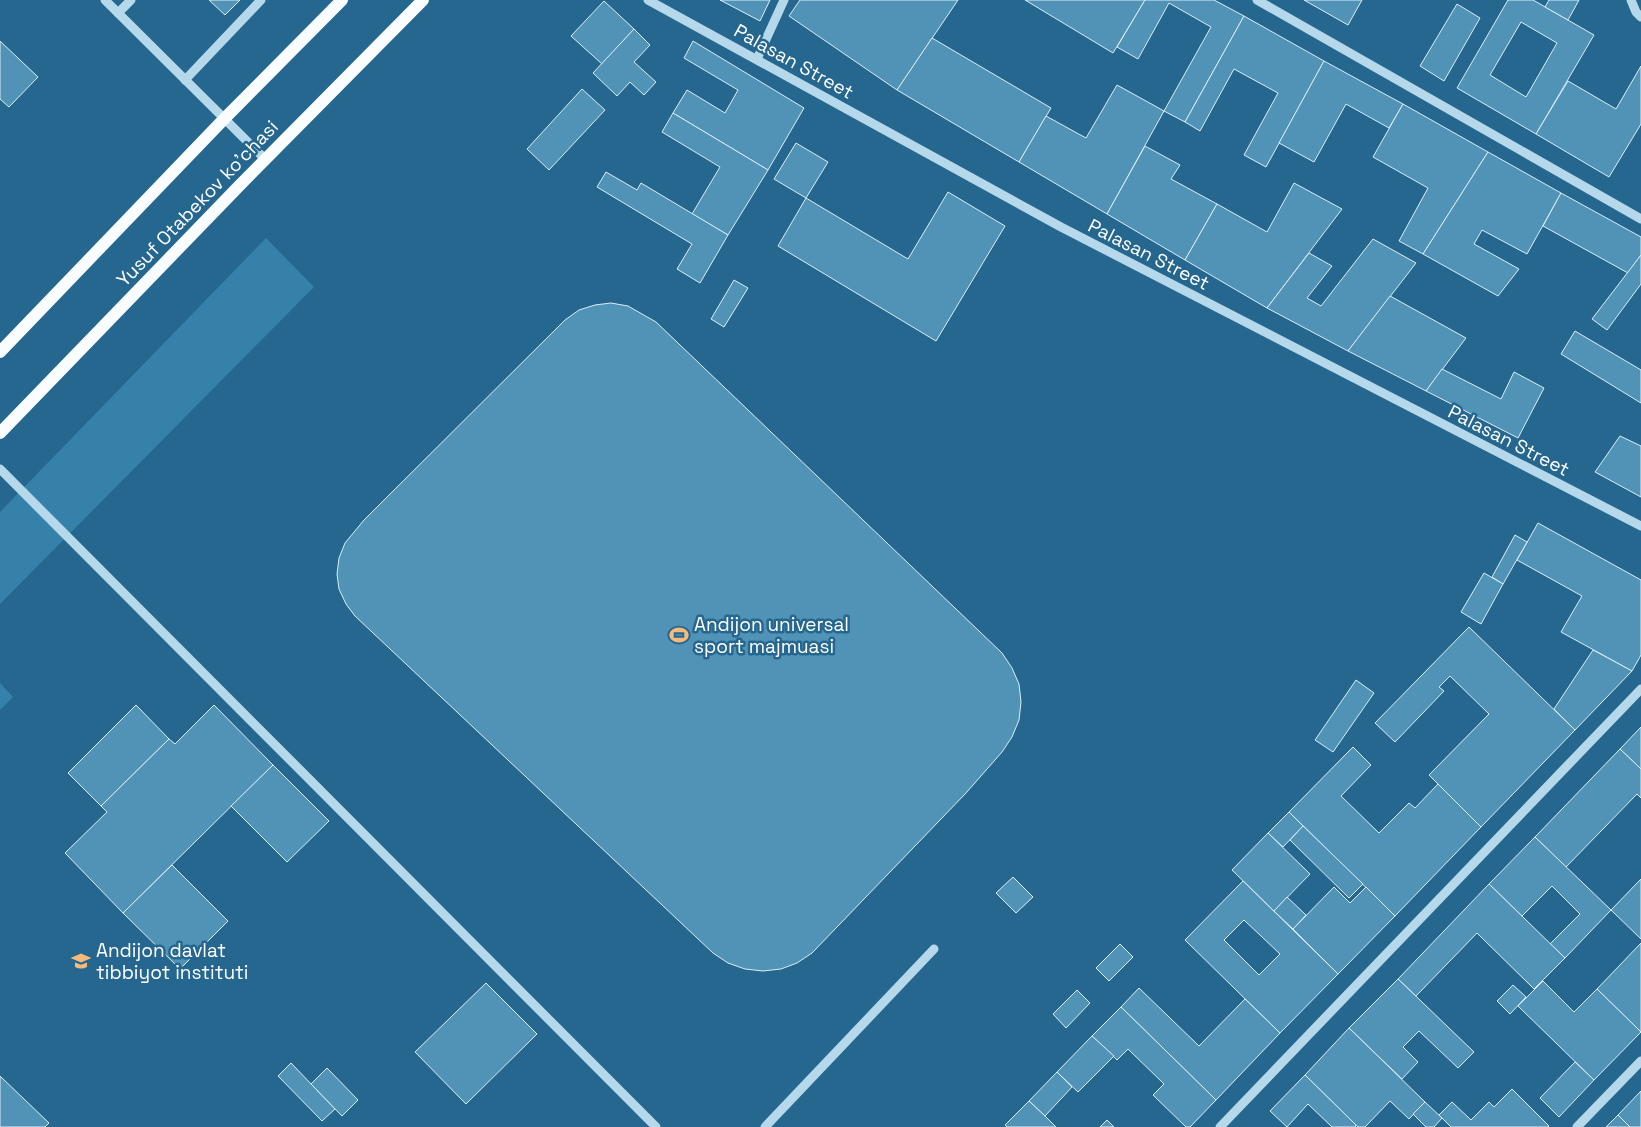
<svg xmlns="http://www.w3.org/2000/svg" width="1641" height="1127" font-family="'Space Grotesk',sans-serif">
	<style>
		.green { fill: #3681a9 }
		.building { fill: #5193b7; stroke: #daeef8; fill-rule: evenodd }
		.lines { fill: none; stroke-linecap: round; stroke-linejoin: round }
		.minor { stroke: #b5d8eb; stroke-width: 9 }
		.major { stroke: #fafdff; stroke-width: 12 }
		.labels { text-anchor: middle; stroke-width: 5; stroke-linejoin: round; paint-order: stroke }
		.street-label { font-size: 19px; fill: #fff; stroke: #25678f }
		.poi-label { font-size: 19px; fill: #fff; stroke: #25678f; text-anchor: start }
	</style>
	<rect width="100%" height="100%" fill="#25678f"/>
	<g class="green">
		<path d="M266,238L314,287L0,604V512Z"/>
		<path d="M0,683L13,697L0,710Z"/>
	</g>
	<g class="building">
		<path d="M209,0H240L225,15Z"/>
		<path d="M720,0H770L760,21Z"/>
		<path d="M800,0H958L897,90L789,16Z"/>
		<path d="M1025,0H1145L1113,53Z"/>
		<path d="M1145,0H1214L1244,16L1185,122L1164,111L1211,27L1169,3L1138,59L1117,47Z"/>
		<path d="M1304,0H1362L1348,25Z"/>
		<path d="M1508,0H1533L1594,35L1536,134L1457,88ZM1521,22L1557,43L1526,97L1490,75Z"/>
		<path d="M1549,0H1579L1568,20L1545,7Z"/>
		<path d="M604,1L634,29L602,64L571,36Z"/>
		<path d="M1457,4L1480,18L1444,81L1420,66Z"/>
		<path d="M1244,16L1324,61L1266,167L1244,155L1278,93L1234,69L1200,131L1185,122Z"/>
		<path d="M634,29L650,45L634,62L656,82L644,95L630,82L617,96L593,73Z"/>
		<path d="M932,38L1051,108L1019,162L897,90Z"/>
		<path d="M0,41L38,77L9,107L0,99Z"/>
		<path d="M693,41L804,108L768,170L673,113L687,90L725,113L738,90L684,58Z"/>
		<path d="M1324,61L1403,104L1389,128L1346,104L1314,162L1279,143Z"/>
		<path d="M1641,66V124L1609,177L1536,134L1568,81L1616,109Z"/>
		<path d="M1117,85L1164,111L1107,214L1019,162L1046,116L1086,138Z"/>
		<path d="M582,89L605,110L549,170L527,149Z"/>
		<path d="M1403,104L1488,152L1423,254L1399,241L1428,188L1373,157Z"/>
		<path d="M673,113L768,170L728,235L692,214L720,167L662,132Z"/>
		<path d="M796,143L828,162L806,198L774,179Z"/>
		<path d="M1145,146L1180,165L1171,179L1217,204L1185,260L1107,214Z"/>
		<path d="M1488,152L1561,193L1527,254L1482,230L1474,244L1519,269L1498,296L1423,254Z"/>
		<path d="M606,172L637,190L641,183L728,235L700,283L677,269L692,244L597,187Z"/>
		<path d="M1294,183L1342,209L1267,308L1185,260L1217,204L1267,232Z"/>
		<path d="M948,192L1005,226L936,341L778,246L806,198L908,259Z"/>
		<path d="M1561,193L1641,237V255L1628,273L1543,226Z"/>
		<path d="M1373,239L1416,263L1348,351L1267,308L1309,253L1332,266L1307,298L1321,306Z"/>
		<path d="M1641,255V284L1607,330L1592,319Z"/>
		<path d="M734,280L748,288L724,327L711,319Z"/>
		<path d="M1390,296L1466,338L1426,391L1348,351Z"/>
		<path d="M611,303L628,306L656,322L1002,653L1012,668L1019,684L1021,702L1019,720L1012,737L1002,752L966,793L812,953L797,963L781,969L763,971L745,969L728,963L713,953L355,616L346,604L339,589L337,574L339,558L345,543L364,520L565,320L579,310L595,305Z"/>
		<path d="M1575,331L1641,370V403L1561,354Z"/>
		<path d="M1442,369L1501,399L1514,372L1544,388L1518,438L1426,391Z"/>
		<path d="M1620,436L1641,446V497L1595,472Z"/>
		<path d="M1538,523L1641,580V655L1632,671L1561,632L1582,596L1517,560Z"/>
		<path d="M1515,535L1527,542L1503,584L1492,577Z"/>
		<path d="M1484,573L1503,584L1481,624L1461,612Z"/>
		<path d="M1469,627L1575,730L1481,827L1429,775L1489,714L1450,676L1439,687L1444,691L1395,742L1375,723Z"/>
		<path d="M1593,650L1632,671L1575,730L1554,709Z"/>
		<path d="M1356,680L1374,693L1333,752L1315,740Z"/>
		<path d="M136,705L169,739L101,806L68,773Z"/>
		<path d="M214,705L273,765L123,913L65,853L107,812L101,806L169,739L175,744Z"/>
		<path d="M1641,727V769L1620,749Z"/>
		<path d="M1353,747L1371,765L1341,796L1379,833L1409,803L1415,808L1438,784L1481,827L1395,916L1289,812Z"/>
		<path d="M1620,749L1641,769V798L1637,794L1566,867L1535,837Z"/>
		<path d="M273,765L329,821L287,862L231,806Z"/>
		<path d="M1289,812L1303,826L1283,847L1268,833Z"/>
		<path d="M1303,826L1363,884L1349,898L1290,840Z"/>
		<path d="M1268,833L1310,874L1274,911L1232,870Z"/>
		<path d="M1535,837L1611,910L1565,958L1550,944L1580,914L1552,886L1522,916L1489,884Z"/>
		<path d="M172,865L228,921L180,969L123,913Z"/>
		<path d="M1013,877L1033,897L1016,913L996,893Z"/>
		<path d="M1641,879V939L1611,910Z"/>
		<path d="M1243,881L1338,974L1280,1033L1185,940ZM1244,920L1280,954L1259,975L1224,940Z"/>
		<path d="M1489,884L1565,958L1534,989L1477,933L1416,996L1398,979Z"/>
		<path d="M1334,887L1350,903L1366,887L1395,916L1338,974L1293,929Z"/>
		<path d="M1287,897L1306,915L1293,929L1274,911Z"/>
		<path d="M1641,943V1032L1597,989Z"/>
		<path d="M1120,944L1133,957L1109,981L1096,968Z"/>
		<path d="M1398,979L1474,1052L1458,1068L1419,1031L1403,1047L1418,1062L1402,1079L1349,1028Z"/>
		<path d="M1543,981L1574,1012L1597,989L1641,1032L1594,1080L1518,1006Z"/>
		<path d="M486,983L537,1034L466,1104L415,1052Z"/>
		<path d="M1513,985L1526,997L1510,1014L1497,1001Z"/>
		<path d="M1139,988L1199,1046L1245,999L1280,1033L1216,1100L1121,1007Z"/>
		<path d="M1077,990L1090,1003L1066,1028L1053,1014Z"/>
		<path d="M1121,1007L1216,1100L1190,1127H1186L1153,1095L1164,1084L1128,1049L1117,1060L1092,1036Z"/>
		<path d="M1349,1028L1425,1102L1409,1119L1390,1101L1365,1127H1358L1305,1075Z"/>
		<path d="M1092,1036L1114,1056L1078,1092L1057,1072Z"/>
		<path d="M1575,1062L1594,1080L1559,1117L1540,1098Z"/>
		<path d="M291,1063L335,1109L322,1121L278,1076Z"/>
		<path d="M327,1068L358,1100L342,1116L311,1084Z"/>
		<path d="M1057,1072L1072,1087L1045,1116L1029,1101Z"/>
		<path d="M1305,1075L1356,1125L1355,1127H1332L1308,1104L1287,1127L1270,1111Z"/>
		<path d="M0,1076L49,1123L45,1127H0Z"/>
		<path d="M1512,1089L1549,1126L1548,1127H1451L1439,1115L1452,1102L1471,1120L1489,1102L1494,1107Z"/>
		<path d="M1641,1091V1127H1630L1618,1115Z"/>
		<path d="M1029,1101L1045,1116L1056,1127H1007L1005,1125Z"/>
		<path d="M1425,1102L1442,1118L1434,1127H1426L1413,1114Z"/>
		<path d="M1618,1115L1630,1127H1606Z"/>
		<path d="M1107,1120L1114,1127H1100Z"/>
	</g>
	<g class="lines">
		<g class="minor">
			<path d="M105,0L265,159"/>
			<path d="M648,0L1061,227L1641,526"/>
			<path d="M1257,0L1641,219"/>
			<path d="M1631,0L1636,12L1641,17"/>
			<path d="M118,13L131,0"/>
			<path d="M757,59L784,0"/>
			<path d="M185,80L261,0"/>
			<path d="M0,469L656,1127"/>
			<path d="M765,1127L934,949"/>
			<path d="M1220,1127L1641,689"/>
			<path d="M1577,1127L1641,1061"/>
		</g>
		<g class="major">
			<path d="M0,352L224,119L342,0"/>
			<path d="M0,433L239,186L423,0"/>
		</g>
	</g>
	<defs>
		<g id="stadium-bare" transform="scale(1.5)"><path d="M0-5a6.5 5 0 1 0 0 10a6.5 5 0 1 0 0-10ZM-3.5-1.8h7v3.6h-7Z" fill="#f5b979" stroke="#25678f" stroke-width="2.5" paint-order="stroke"/></g>
		<g id="university-bare" transform="scale(1.5)"><path d="M0-5L7-2L0 1L-7-2ZM-4 1L0 2.5L4 1V4Q0 6-4 4Z" fill="#f5b979" stroke="#25678f" stroke-width="2.5" paint-order="stroke"/></g>
	</defs>
	<g fill-rule="evenodd">
		<use href="#stadium-bare" x="679" y="635"/>
		<use href="#university-bare" x="81" y="961"/>
	</g>
	<g class="labels">
		<g class="street-label">
			<text transform="translate(794 61) rotate(29)" y="7">Palasan Street</text>
			<text transform="translate(197 203) rotate(-46)" y="7">Yusuf Otabekov ko'chasi</text>
			<text transform="translate(1149 254) rotate(27)" y="7">Palasan Street</text>
			<text transform="translate(1509 440) rotate(27)" y="7">Palasan Street</text>
		</g>
		<g class="poi-label">
			<text x="694" y="631">Andijon universal<tspan x="694" dy="22">sport majmuasi</tspan></text>
			<text x="96" y="957">Andijon davlat<tspan x="96" dy="22">tibbiyot instituti</tspan></text>
		</g>
	</g>
</svg>
